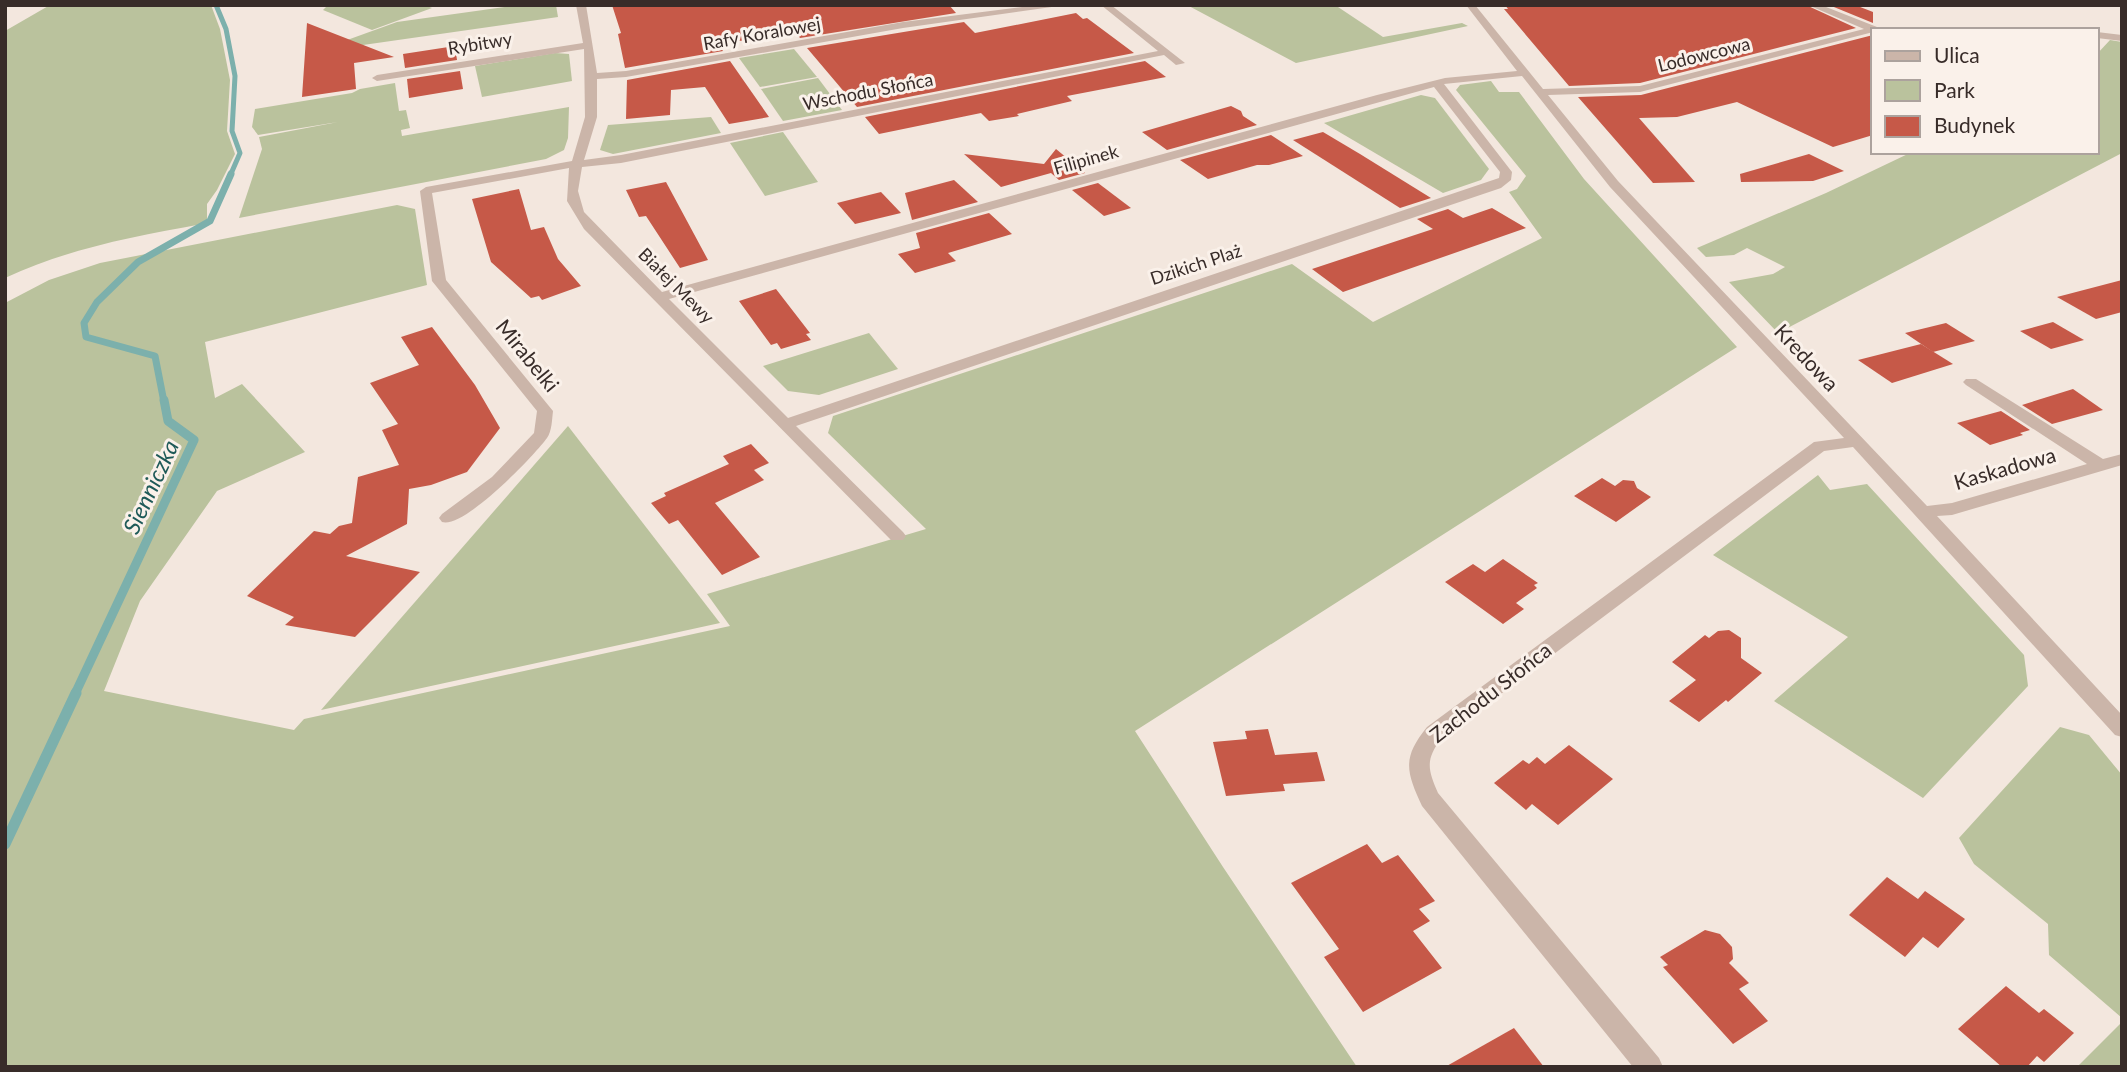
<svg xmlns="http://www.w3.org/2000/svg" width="2127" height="1072" font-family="Lato,sans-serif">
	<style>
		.green { fill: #bac29d }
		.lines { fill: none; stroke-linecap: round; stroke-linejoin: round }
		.stream-far3 { stroke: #7cb0ac; stroke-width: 5 }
		.stream-far2 { stroke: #7cb0ac; stroke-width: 7 }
		.stream-far1 { stroke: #7cb0ac; stroke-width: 9 }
		.stream { stroke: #7cb0ac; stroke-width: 11 }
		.building { fill: #c65948 }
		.minor { fill: #cbb5a9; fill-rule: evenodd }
		.labels { text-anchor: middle; stroke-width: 6; stroke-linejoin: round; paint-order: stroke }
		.far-street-label { font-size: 18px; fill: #382c29; stroke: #faf1ea }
		.street-label { font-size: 21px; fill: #382c29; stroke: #faf1ea }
		.water-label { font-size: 23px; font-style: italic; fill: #1e5a58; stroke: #faf1ea }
	</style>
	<rect width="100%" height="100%" fill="#f3e7de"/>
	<g class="green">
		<path d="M50,5H211L220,29L230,80L227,131L235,154L217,190L207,204V222L202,224C132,237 70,248 5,278V31Z"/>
		<path d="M328,5H424L432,8L372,30L323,10Z"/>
		<path d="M519,5H556L558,17L314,52L397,22Z"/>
		<path d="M1187,5H1335L1383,37L1462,23L1468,26L1296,63Z"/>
		<path d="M2110,40L2122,42V153L1778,333L1729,282L1773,274L1785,267L1747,248L1734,255L1706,257L1697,248L1826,193L1912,152H2097V54Z"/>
		<path d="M794,49L817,77L760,87L739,58Z"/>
		<path d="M555,53L569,54L572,81L482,97L475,66Z"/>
		<path d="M818,78L842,110L783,121L761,89Z"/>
		<path d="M1491,81L1499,92H1519L1584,179L1737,347L1135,731L1223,867L1357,1067H5V303L49,280L100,263L397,205L415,209L427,285L205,342L215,398L242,384L305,452L217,491L140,601L104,691L294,730L304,719L730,626L707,594L926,529L828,433L833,416L1292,264L1373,322L1542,238L1509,192L1517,189L1526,176L1456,90L1460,85Z"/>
		<path d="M395,83L399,111L406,110L410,128L401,130L402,136L569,107L568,138L564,150L546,159L239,218L262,149L259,137L338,122L258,135L252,127L255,109L352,93L360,89Z"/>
		<path d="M1421,95L1435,98L1489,169L1481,180L1443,193L1324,123Z"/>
		<path d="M711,117L721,133L613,154L600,150L608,125Z"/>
		<path d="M783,132L818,182L765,196L730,143Z"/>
		<path d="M869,333L898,369L819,395L788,391L763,366Z"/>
		<path d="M568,426L720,623L321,710Z"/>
		<path d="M1818,475L1830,490L1867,484L2024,655L2028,686L1923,798L1774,701L1848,637L1713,555Z"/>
		<path d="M2060,727L2089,735L2122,775V1018L2049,955L2048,924L1974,864L1959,838Z"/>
		<path d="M2122,1022V1067H2077Z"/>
	</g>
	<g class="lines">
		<path class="stream-far3" d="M216,5L226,29L235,76L232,131L240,153L230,176"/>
		<path class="stream-far2" d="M164,402L155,356L86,337L84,323L97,302L138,262L210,221L231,174"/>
		<path class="stream-far1" d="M75,694L194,440L168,421L164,400"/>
		<path class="stream" d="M5,844L76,693"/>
	</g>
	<g class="building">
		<path d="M612,5H949L956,13L800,38L796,33L725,43L719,45L723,51L625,68L618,34L621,33Z"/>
		<path d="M1505,5H1806L1856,28L1640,83L1569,86L1504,9H1508Z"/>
		<path d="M1829,5H1855L1873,12V23Z"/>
		<path d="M1076,13L1083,19L1087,18L1134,53L857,107L807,48L964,22L975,33Z"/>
		<path d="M307,23L394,57L354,63L356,89L302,97Z"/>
		<path d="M1873,35V135L1833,147L1737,102L1677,117L1639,118L1695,182L1653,183L1578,97L1641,95Z"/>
		<path d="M455,46L457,60L405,68L403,54Z"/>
		<path d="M730,61L769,117L729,124L705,87L671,90L670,115L626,119L627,80Z"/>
		<path d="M1145,61L1166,77L1067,96L1072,101L1017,114L1019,116L989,121L981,113L879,134L865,117Z"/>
		<path d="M460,71L463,89L409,98L407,79Z"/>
		<path d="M1231,106L1241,111L1243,116L1257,125L1167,150L1142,132Z"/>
		<path d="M1323,132L1360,154L1431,198L1400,208L1293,140Z"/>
		<path d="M1271,135L1303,156L1269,165H1257L1208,179L1180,160Z"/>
		<path d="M1056,149L1085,173L1059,180L1051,173L1001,187L964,154L1044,164Z"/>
		<path d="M1809,154L1844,171L1813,181L1741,182L1740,174Z"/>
		<path d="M954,180L978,202L912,220L905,193Z"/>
		<path d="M666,182L708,260L680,268L646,216L639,217L626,190Z"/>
		<path d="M1098,183L1131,208L1104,216L1072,190Z"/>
		<path d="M519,189L531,230L544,227L558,259L581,286L542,300L539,296L531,298L491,262L472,199Z"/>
		<path d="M881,192L901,213L855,224L837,203Z"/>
		<path d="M1492,208L1526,228L1343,292L1312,269L1433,229L1417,219L1448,209L1463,218Z"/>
		<path d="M989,213L1012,234L948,253L956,261L915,273L898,254L920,248L916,233Z"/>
		<path d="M2122,280V312L2096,319L2057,297Z"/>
		<path d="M776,289L810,333L806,334L811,340L781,349L777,343L771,345L739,301Z"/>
		<path d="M2053,322L2084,340L2051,349L2020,331Z"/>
		<path d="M1946,323L1975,341L1933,352L1905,333Z"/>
		<path d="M432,327L475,385L500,428L467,472L431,485L409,489L407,524L346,556L420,572L355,637L285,625L294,617L247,596L314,531L330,534L339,526L352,523L358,477L399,465L382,430L398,424L370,383L419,365L401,337Z"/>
		<path d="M1921,344L1953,364L1892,383L1858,360Z"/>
		<path d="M2073,389L2103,410L2052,424L2022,405Z"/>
		<path d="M2001,411L2030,430L2020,433L2023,435L1990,445L1957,423Z"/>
		<path d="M751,444L769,463L754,470L764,480L715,503L760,557L722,575L678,520L669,524L651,503L666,496L664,493L729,464L723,456Z"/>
		<path d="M1602,478L1615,486L1623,480L1634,481L1637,488L1651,497L1616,522L1574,496Z"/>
		<path d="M1503,559L1538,583L1534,585L1537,588L1516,603L1524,609L1503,624L1445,582L1473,564L1485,572Z"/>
		<path d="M1729,630L1741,638V658L1762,673L1728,702L1726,700L1699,722L1669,701L1696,680L1672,662L1705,635L1709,638L1718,631Z"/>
		<path d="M1268,729L1275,755L1317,752L1325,781L1283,784L1285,791L1226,796L1213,742L1247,739L1245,731Z"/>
		<path d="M1569,745L1613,779L1558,825L1532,804L1526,810L1494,783L1523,760L1529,764L1537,757L1545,764Z"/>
		<path d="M1367,844L1382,863L1398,855L1435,901L1419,909L1430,921L1413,931L1442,968L1363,1012L1324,957L1339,949L1291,883Z"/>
		<path d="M1887,877L1918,899L1925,891L1965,919L1938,948L1923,937L1905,957L1849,915Z"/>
		<path d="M1705,930L1720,934L1732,947L1733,959L1729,963L1749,983L1739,989L1768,1021L1733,1044L1663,967L1668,965L1660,957Z"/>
		<path d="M2006,986L2039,1013L2044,1009L2074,1033L2044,1062L2037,1056L2027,1067H2002L1958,1029Z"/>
		<path d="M1514,1028L1544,1067H1445Z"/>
	</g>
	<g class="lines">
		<g class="minor">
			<path d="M576,5H586L597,73L626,71L903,22L1038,5H1066L903,28L626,77L597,79V117L584,160L621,155L1158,51L1101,5H1111L1185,63L1176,65L1164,55L621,163L582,167L578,191L584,212L662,292L1377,95L1445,78L1517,71L1466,5H1475L1543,89L1640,86L1864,29L1808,5H1821L1877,27L1881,30L1640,92L1548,95L1618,181L1927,506L1952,503L2087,464L1966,385L1963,382L1966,379H1976L2103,459L2122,454V465L1952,515L1937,516L2122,715V737L2115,735L1853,447L1824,451L1441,739C1425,760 1428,770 1438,793L1659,1058L1663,1067H1633L1422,806C1406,771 1402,758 1427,727L1814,442L1844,438L1610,187L1522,76L1444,84L1512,172L1511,180L1501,188L796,426L903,532L906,536L903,540H891L584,229L567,201L569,168L432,193L446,280L553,411C552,419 552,431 547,438C533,457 464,529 442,522L439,518L442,514L492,477L534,433L537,411L432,281L420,191L426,187L572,161L585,117L584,49L377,81L372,78L377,75L583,43ZM1434,87L1500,172L1499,178L788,418L669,299Z"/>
			<path d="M2097,32L2122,35V41L2097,38Z"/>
		</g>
	</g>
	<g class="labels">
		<g class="far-street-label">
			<text transform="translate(762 34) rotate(-10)" y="6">Rafy Koralowej</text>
			<text transform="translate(480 44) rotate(-9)" y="6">Rybitwy</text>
			<text transform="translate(1704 55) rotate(-14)" y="6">Lodowcowa</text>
			<text transform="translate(868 92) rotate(-11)" y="6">Wschodu Słońca</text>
			<text transform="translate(1086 160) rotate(-16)" y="6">Filipinek</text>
			<text transform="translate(1196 265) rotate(-18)" y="6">Dzikich Plaż</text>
			<text transform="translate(676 286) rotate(45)" y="6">Białej Mewy</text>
		</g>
		<g class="street-label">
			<text transform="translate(527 356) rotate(51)" y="7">Mirabelki</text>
			<text transform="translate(1806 358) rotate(47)" y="7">Kredowa</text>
			<text transform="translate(2005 469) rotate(-16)" y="7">Kaskadowa</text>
			<text transform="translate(1491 693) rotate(-38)" y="7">Zachodu Słońca</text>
		</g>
		<g class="water-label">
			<text transform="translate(151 487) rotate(-65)" y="8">Sienniczka</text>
		</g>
	</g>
	<rect width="2127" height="1072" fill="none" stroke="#382c29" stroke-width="14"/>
	<rect x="1871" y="28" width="228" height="126" fill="#faf1ea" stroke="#aca29d" stroke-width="2"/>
	<rect x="1885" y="51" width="35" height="10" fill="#cbb5a9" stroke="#aca29d" stroke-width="2"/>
	<text x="1934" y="63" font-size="21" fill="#382c29">Ulica</text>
	<rect x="1885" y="80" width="35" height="21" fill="#bac29d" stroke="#aca29d" stroke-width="2"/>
	<text x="1934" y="98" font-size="21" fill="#382c29">Park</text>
	<rect x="1885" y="116" width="35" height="21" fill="#c65948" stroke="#aca29d" stroke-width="2"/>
	<text x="1934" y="133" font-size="21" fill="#382c29">Budynek</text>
</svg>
